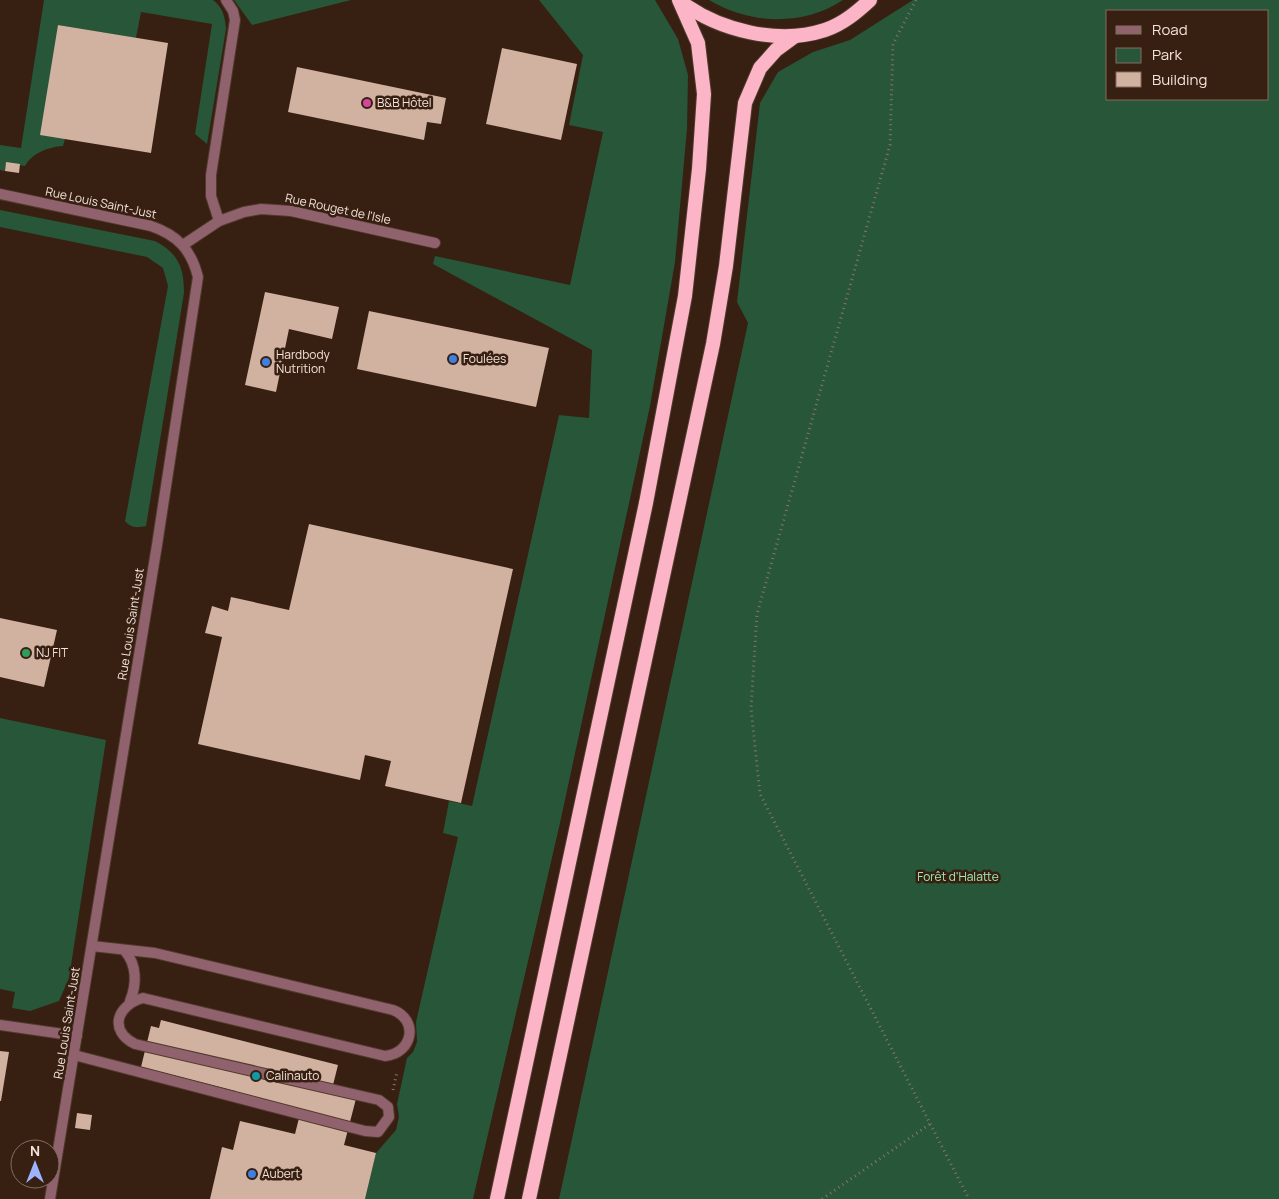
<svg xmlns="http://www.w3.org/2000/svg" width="1279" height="1199" font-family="Manrope,sans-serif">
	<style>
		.green { fill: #275638; fill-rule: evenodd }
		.building { fill: #d1b1a0 }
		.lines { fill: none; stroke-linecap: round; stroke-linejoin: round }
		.service-casing { stroke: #513a2d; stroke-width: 12 }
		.minor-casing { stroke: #513a2d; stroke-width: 12 }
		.trunk-casing { stroke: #513a2d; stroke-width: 16 }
		.path { stroke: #897468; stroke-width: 3; stroke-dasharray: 1 4; stroke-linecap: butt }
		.service { stroke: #90626d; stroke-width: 10 }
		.minor { stroke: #90626d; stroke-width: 10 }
		.trunk { stroke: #fcb5c6; stroke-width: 14 }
		.hotel-dot { fill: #d1479c; stroke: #371f11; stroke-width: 2 }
		.shop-dot { fill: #3f7fe0; stroke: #371f11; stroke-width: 2 }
		.leisure-dot { fill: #2e9e5b; stroke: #371f11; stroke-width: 2 }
		.culture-dot { fill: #0f9aa8; stroke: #371f11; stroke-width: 2 }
		.labels { text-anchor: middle; stroke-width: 5; stroke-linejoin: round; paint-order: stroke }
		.poi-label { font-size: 12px; fill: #f4e3da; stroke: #371f11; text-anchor: start }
		.street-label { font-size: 12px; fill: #f4e3da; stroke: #371f11 }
		.park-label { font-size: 12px; fill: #9eecb6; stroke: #371f11 }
	</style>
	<rect width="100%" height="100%" fill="#371f11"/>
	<g class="green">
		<path d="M44,0H213C223,8 225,16 226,29L207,144L195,134L212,24L141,12L136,38L58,25L65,139L63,146C49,147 32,153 25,166L6,163L5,171L0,170V145L21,148Z"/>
		<path d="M234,0H351L252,25Z"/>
		<path d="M539,0H655L678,39L688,75L687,129L675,262L650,406L560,823L473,1199H365L376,1153L396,1130L399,1117L397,1104L407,1058L413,1052L417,1042L416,1022L458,837L443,833L449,801L472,806L559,415L589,418L592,350L433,264L435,256L570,285L603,132L569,125L583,55Z"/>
		<path d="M709,0H843C803,27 749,24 709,0Z"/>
		<path d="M913,0H1279V1199H559L748,323L737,302L760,103L778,72L813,52L850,40ZM1108,11H1268V99H1108Z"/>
		<path d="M0,210L155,241C178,253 184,267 184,293L146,526C137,528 131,528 125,521L168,286L163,268L147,257L0,227Z"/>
		<path d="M0,718L106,740L69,978L59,1001L30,1011L12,1008L15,992L0,989Z"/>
	</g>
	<g class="building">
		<path d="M58,25L168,43L151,153L40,135Z"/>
		<path d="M502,48L577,64L561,140L486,124Z"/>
		<path d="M297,67L446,98L441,124L427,122L424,140L288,112Z"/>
		<path d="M6,162L20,164L19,173L5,171Z"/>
		<path d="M265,292L339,307L332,339L289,329L276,392L245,385Z"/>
		<path d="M369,311L549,348L536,407L357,369Z"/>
		<path d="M309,524L513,569L461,803L385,786L391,761L365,755L360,780L198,744L222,637L205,633L212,606L228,611L231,597L289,610Z"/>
		<path d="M0,618L57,630L44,687L0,677Z"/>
		<path d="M161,1020L338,1065L333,1085L358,1091L344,1145L376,1153L365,1199H210L222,1147L233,1150L240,1121L295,1134L299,1118L232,1101L235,1091L141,1067L151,1026L159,1028Z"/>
		<path d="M0,1051L9,1052L1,1101H0Z"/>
		<path d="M77,1113L92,1115L90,1130L75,1128Z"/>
	</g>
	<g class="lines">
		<g class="service-casing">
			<g id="service">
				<path d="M125,951C137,965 137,984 130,1001"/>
				<path d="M0,1025L77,1036"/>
				<path d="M74,1055L365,1131L378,1132L389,1117L388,1107L379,1100L135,1044C108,1030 117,1005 143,998L385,1056C413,1053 419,1020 393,1010L155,953L92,946"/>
			</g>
		</g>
		<g class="minor-casing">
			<g id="minor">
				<path d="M0,194L151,226C177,235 191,249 198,277L157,545L50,1199"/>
				<path d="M219,221L211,196V175L235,20L233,11L226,0"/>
				<path d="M183,245L219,221L244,212L261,209L291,211L435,243"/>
			</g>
		</g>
		<g class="trunk-casing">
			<g id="trunk">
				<path d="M681,2C720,31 779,45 825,30C843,24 857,12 870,0"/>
				<path d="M497,1199L646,503L685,296L699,169L704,94L698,43L679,0"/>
				<path d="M529,1199L713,344L726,266L745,103L760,68L776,50L795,36"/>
			</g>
		</g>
		<g class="path">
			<path d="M916,0L893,44L890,145L757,614L751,708L760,794L969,1199"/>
			<path d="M393,1090L397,1072"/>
			<path d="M822,1199L930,1124"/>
		</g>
		<use href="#service" class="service"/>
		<use href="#minor" class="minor"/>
		<use href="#trunk" class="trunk"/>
	</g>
	<circle class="hotel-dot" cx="367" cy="103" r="5"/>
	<g class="shop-dot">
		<circle cx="453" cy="359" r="5"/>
		<circle cx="266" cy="362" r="5"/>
		<circle cx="252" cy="1174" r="5"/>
	</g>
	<circle class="leisure-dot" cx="26" cy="653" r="5"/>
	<circle class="culture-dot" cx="256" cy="1076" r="5"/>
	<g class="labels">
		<g class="poi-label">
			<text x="377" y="107">B&amp;B Hôtel</text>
			<text x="276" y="359">Hardbody<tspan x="276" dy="14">Nutrition</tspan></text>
			<text x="463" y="363">Foulées</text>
			<text x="36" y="657">NJ FIT</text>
			<text x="266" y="1080">Calinauto</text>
			<text x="262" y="1178">Aubert</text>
		</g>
		<g class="street-label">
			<text transform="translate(101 203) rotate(12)" y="4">Rue Louis Saint-Just</text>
			<text transform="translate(338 209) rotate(12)" y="4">Rue Rouget de l'Isle</text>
			<text transform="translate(131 624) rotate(-81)" y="4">Rue Louis Saint-Just</text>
			<text transform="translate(67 1023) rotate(-81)" y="4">Rue Louis Saint-Just</text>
		</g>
		<g class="park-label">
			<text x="958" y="881">Forêt d'Halatte</text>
		</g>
	</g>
	<rect x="1106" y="10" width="162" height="90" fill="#371f11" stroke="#836d61"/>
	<rect x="1116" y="26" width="25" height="8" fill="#90626d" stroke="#836d61"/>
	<text x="1152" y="35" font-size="15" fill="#f4e3da">Road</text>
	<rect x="1116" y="48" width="25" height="15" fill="#275638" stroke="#836d61"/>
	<text x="1152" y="60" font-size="15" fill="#f4e3da">Park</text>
	<rect x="1116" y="72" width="25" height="15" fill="#d1b1a0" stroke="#836d61"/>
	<text x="1152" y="85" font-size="15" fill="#f4e3da">Building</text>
	<g transform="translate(35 1164)"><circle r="24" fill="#371f11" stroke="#836d61"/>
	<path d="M0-4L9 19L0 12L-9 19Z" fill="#9db4fd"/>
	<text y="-8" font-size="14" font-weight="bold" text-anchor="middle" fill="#f4e3da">N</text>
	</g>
</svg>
